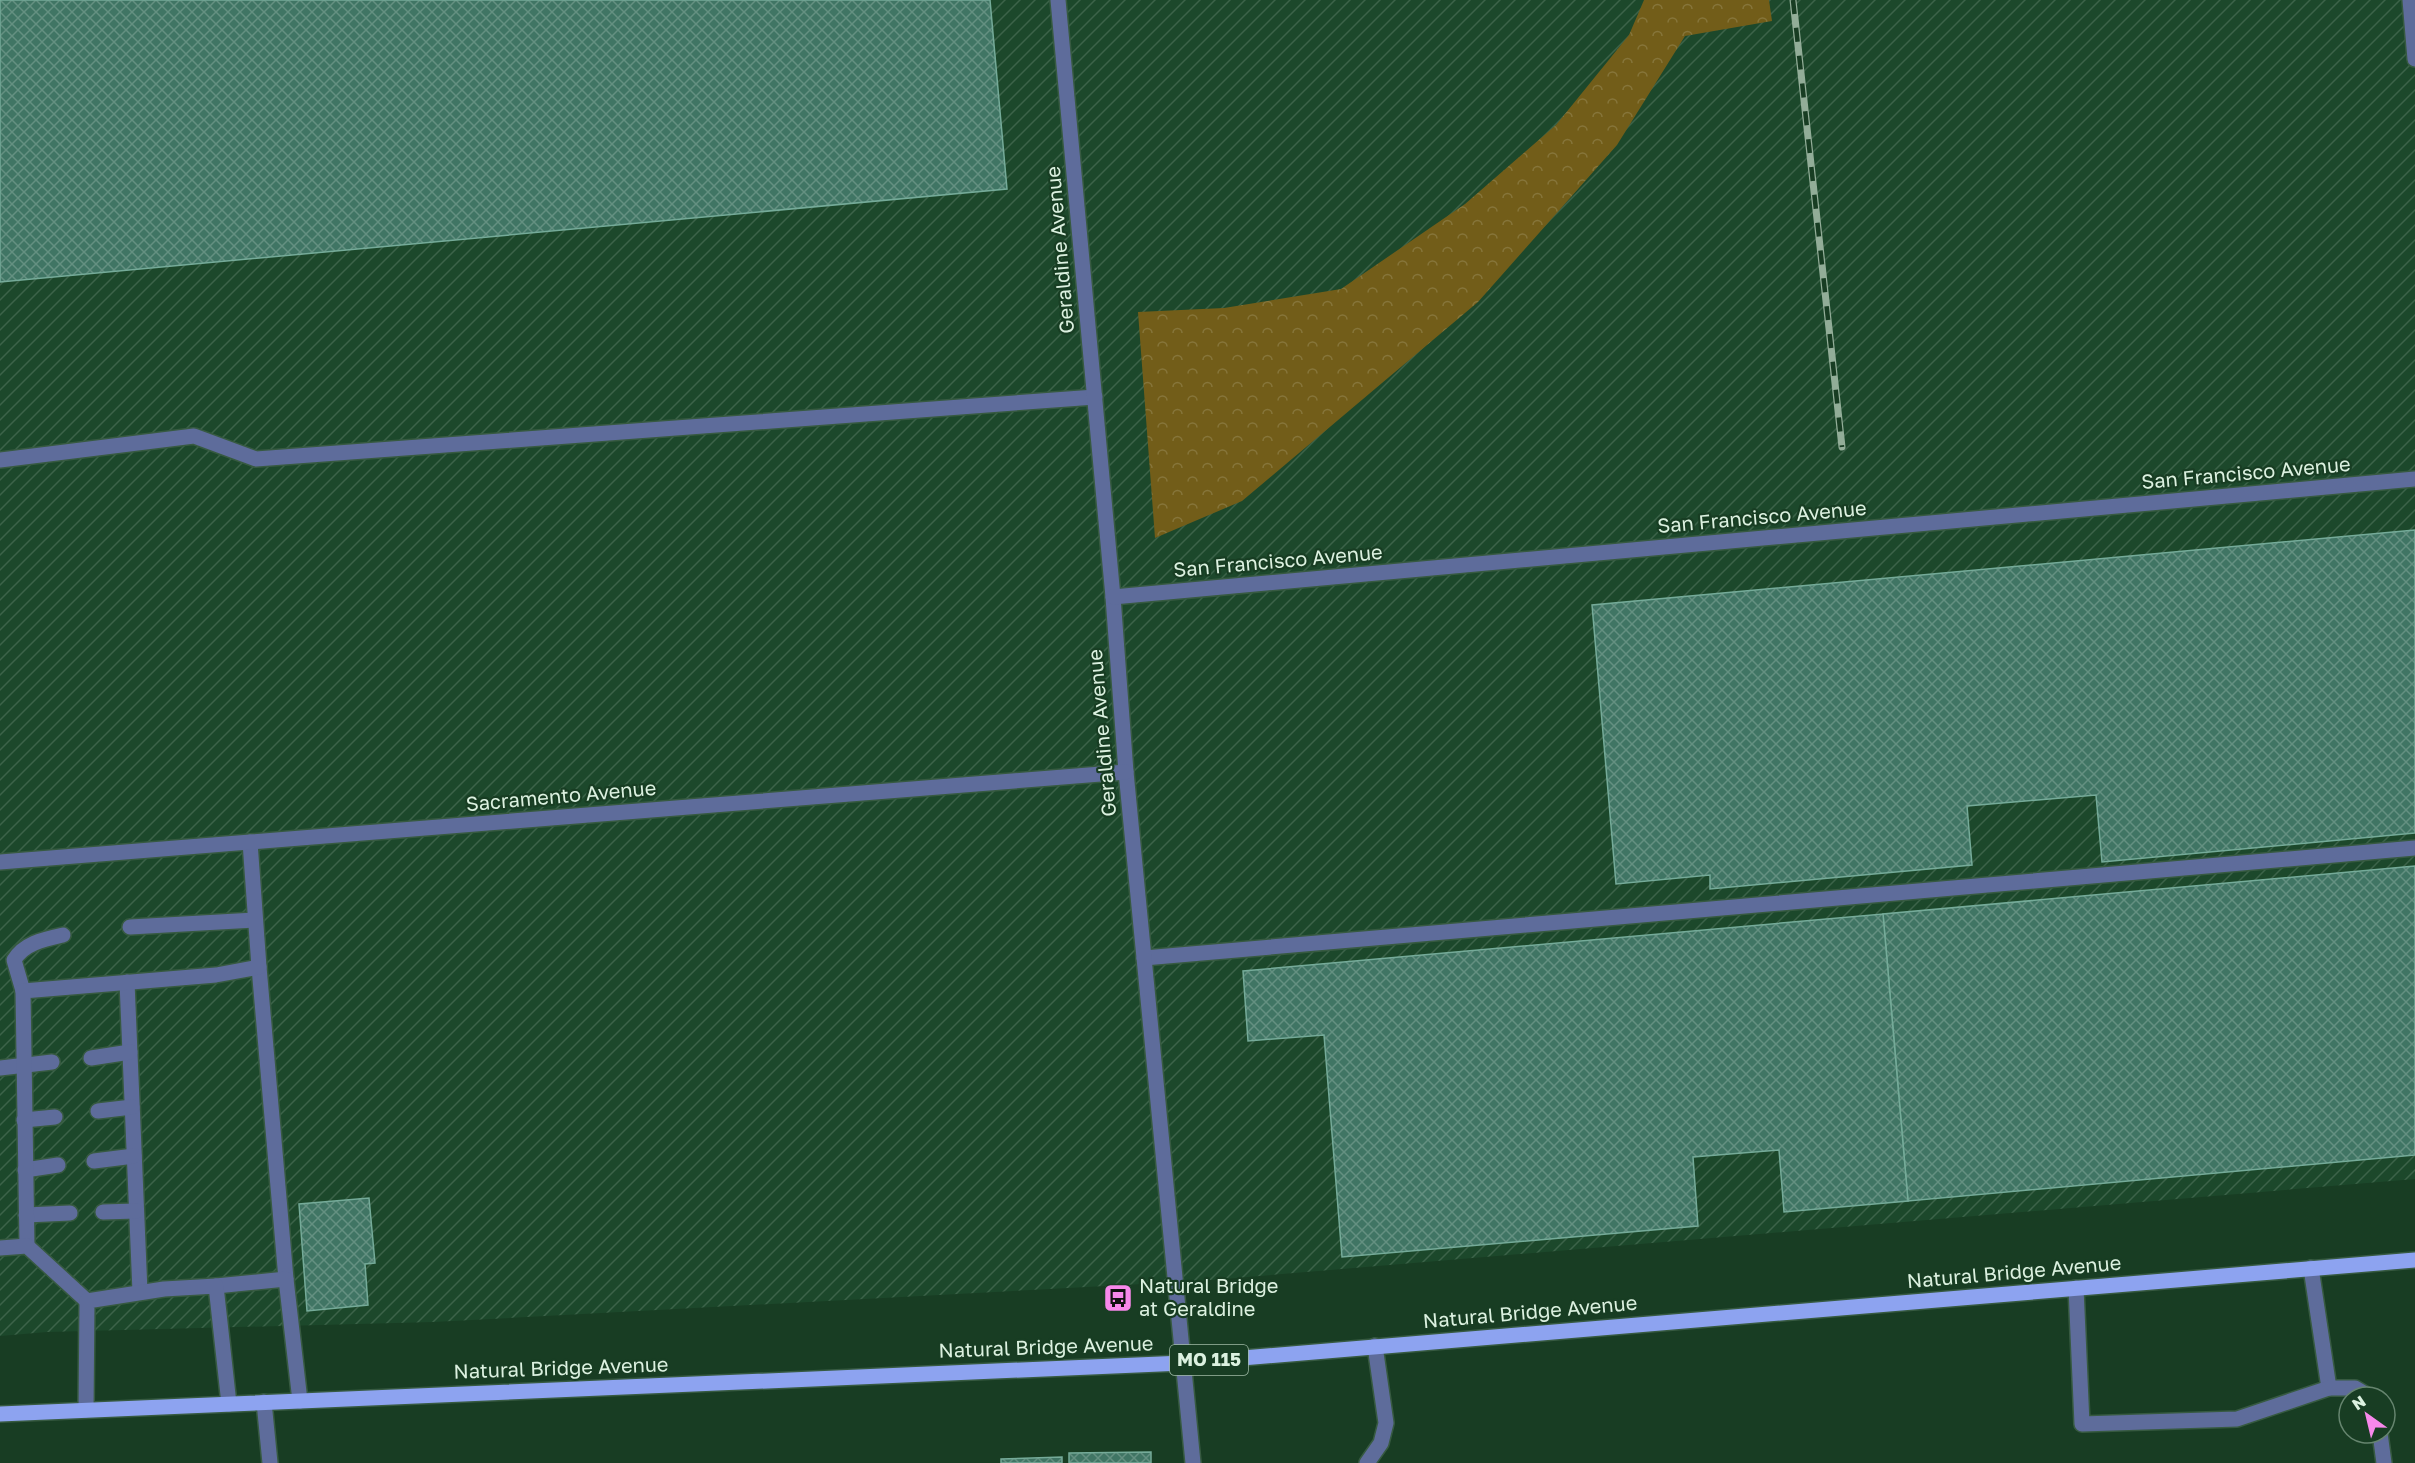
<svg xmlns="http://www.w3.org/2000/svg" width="2415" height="1463" font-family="'Golos Text',sans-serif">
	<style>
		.industrial { fill: url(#industrial-furrows) }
		.forest { fill: url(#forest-crowns) }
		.building { fill: url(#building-cross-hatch); stroke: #75ab99; stroke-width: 1.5 }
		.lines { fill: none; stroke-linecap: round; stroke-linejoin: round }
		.lane-casing { stroke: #375a41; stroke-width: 18 }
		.street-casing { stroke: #375a41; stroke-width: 18 }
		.primary-casing { stroke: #375a41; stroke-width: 18 }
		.lane { stroke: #5e6c9b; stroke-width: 15 }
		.street { stroke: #5e6c9b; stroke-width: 15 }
		.primary { stroke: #8da3f0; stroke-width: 15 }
		.rail-casing { stroke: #92ad98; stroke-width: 7 }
		.rail { stroke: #183d23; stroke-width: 4.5; stroke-dasharray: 14; stroke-linecap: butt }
		.labels { text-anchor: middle; stroke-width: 4.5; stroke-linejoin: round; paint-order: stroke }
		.shield { fill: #183d23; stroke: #a1bba7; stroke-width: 1.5 }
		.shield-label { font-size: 18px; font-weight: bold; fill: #dcf1e0 }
		.street-label { font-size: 20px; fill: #dcf1e0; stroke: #183d23 }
		.poi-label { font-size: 20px; fill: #dcf1e0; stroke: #183d23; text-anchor: start }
	</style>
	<defs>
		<pattern id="industrial-furrows" width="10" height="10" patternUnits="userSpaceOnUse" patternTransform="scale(1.5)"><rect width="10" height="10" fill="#1c482b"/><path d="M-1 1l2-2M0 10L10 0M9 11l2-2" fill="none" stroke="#3c6349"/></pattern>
		<pattern id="forest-crowns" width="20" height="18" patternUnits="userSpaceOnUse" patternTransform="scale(1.5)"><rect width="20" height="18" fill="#725d19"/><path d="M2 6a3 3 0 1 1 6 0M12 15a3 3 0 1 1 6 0" fill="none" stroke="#86753a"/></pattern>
		<pattern id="building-cross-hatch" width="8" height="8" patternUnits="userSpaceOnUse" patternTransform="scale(1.5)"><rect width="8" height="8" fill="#407564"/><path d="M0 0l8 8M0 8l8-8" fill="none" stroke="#649081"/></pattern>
	</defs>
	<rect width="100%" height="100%" fill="#183d23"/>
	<path class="industrial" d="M0,0H2415V1179L1199,1281L433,1322L47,1332L0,1336Z"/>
	<path class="forest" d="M1644,0H1769L1772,21L1685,36L1617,145L1478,302L1242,501L1155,538L1138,312L1224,308L1341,289L1465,204L1556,125L1629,35Z"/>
	<g class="building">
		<path d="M0,0H990L1007,189L0,282Z"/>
		<path d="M2415,530V833L2102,862L2096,795L1967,806L1972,865L1710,889V875L1616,884L1592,605Z"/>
		<path d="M2415,866V1155L1908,1201L1883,914Z"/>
		<path d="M1883,914L1908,1201L1784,1212L1779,1150L1693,1157L1698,1226L1342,1257L1324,1035L1248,1041L1243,971Z"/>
		<path d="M369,1198L375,1263L365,1264L368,1305L307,1311L299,1204Z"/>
		<path d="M1151,1452V1463H1069V1453Z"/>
		<path d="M1062,1457V1463H1001V1459Z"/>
	</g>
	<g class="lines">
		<g class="lane-casing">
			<g id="lane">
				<path d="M2410,0L2415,59"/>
				<path d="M0,460L194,436L256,459L1095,397"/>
				<path d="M130,927L255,920"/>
				<path d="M1144,958L2415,848"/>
				<path d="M259,967L286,1279"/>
				<path d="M127,982L140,1292"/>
				<path d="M23,991L14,960C24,943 45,939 63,935"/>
				<path d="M91,1058L130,1052"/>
				<path d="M0,1068L52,1062"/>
				<path d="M98,1111L132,1107"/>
				<path d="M24,1120L55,1117"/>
				<path d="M94,1161L134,1156"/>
				<path d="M25,1170L58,1165"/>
				<path d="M103,1212L136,1211"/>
				<path d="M26,1215L70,1213"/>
				<path d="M27,1246L23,991L216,975L259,967L250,842"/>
				<path d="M0,1248L27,1246L87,1301"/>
				<path d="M2311,1268L2329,1388"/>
				<path d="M216,1286L286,1279L300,1401"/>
				<path d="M2076,1288L2082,1424L2237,1419L2329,1388H2355L2370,1397"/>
				<path d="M264,1402L270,1463"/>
				<path d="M86,1410L87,1301L164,1289L216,1286L229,1404"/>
				<path d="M2380,1433L2384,1463"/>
				<path d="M1367,1463L1381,1443L1386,1423L1375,1346"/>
			</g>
		</g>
		<g class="street-casing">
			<g id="street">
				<path d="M1058,0L1113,597L1126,772L1193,1463"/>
				<path d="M1113,597L2415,479"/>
				<path d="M0,862L1126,772"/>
			</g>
		</g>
		<g class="primary-casing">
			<path id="primary" d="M0,1414L1183,1363L2415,1260"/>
		</g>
		<use href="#lane" class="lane"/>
		<use href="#street" class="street"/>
		<use href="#primary" class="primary"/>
		<g class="rail-casing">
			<path id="rail" d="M1793,0L1842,447"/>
		</g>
		<use href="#rail" class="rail"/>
	</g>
	<defs>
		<g id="bus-square" transform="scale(1.5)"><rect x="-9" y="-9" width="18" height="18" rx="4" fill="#f788eb" stroke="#183d23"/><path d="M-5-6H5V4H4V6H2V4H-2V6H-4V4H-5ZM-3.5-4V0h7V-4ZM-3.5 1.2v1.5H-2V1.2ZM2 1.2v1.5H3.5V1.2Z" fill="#111"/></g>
	</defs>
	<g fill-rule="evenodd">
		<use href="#bus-square" x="1118" y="1298"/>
	</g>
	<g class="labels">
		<rect class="shield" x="1170" y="1345" width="78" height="30" rx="4.5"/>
		<g class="shield-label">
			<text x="1209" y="1366">MO 115</text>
		</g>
		<g class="street-label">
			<text transform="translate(1060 250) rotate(-95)" y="7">Geraldine Avenue</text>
			<text transform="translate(2246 473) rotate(-5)" y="7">San Francisco Avenue</text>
			<text transform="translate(1762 517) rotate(-5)" y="7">San Francisco Avenue</text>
			<text transform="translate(1278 561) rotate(-5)" y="7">San Francisco Avenue</text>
			<text transform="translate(1102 733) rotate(-95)" y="7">Geraldine Avenue</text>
			<text transform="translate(561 796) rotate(-5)" y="7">Sacramento Avenue</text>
			<text transform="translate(2014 1272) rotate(-5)" y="7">Natural Bridge Avenue</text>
			<text transform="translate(1530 1312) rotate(-5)" y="7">Natural Bridge Avenue</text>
			<text transform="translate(1046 1347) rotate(-2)" y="7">Natural Bridge Avenue</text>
			<text transform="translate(561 1368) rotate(-2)" y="7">Natural Bridge Avenue</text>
		</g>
		<g class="poi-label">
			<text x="1139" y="1293">Natural Bridge<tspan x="1139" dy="23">at Geraldine</tspan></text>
		</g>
	</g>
	<g transform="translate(2367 1415) rotate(326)"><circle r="28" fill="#183d23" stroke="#66856f" stroke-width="1.5"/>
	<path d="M0-4.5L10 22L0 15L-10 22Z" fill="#f788eb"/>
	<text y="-9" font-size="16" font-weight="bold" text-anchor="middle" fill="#dcf1e0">N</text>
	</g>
</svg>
